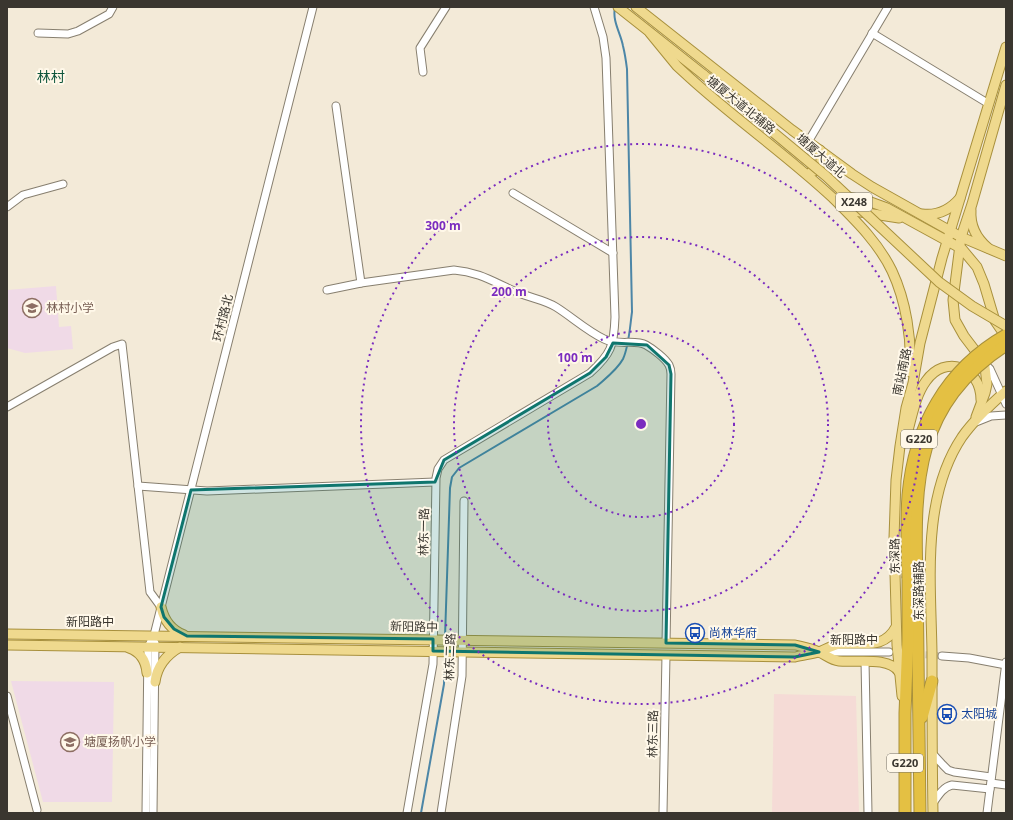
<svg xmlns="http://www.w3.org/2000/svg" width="1013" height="820" font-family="'Open Sans','Noto Sans SC',sans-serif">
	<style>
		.commercial { fill: #f5dbd6 }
		.education { fill: #f0dae7 }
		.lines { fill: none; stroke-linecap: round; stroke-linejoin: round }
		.stream { stroke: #4c86a7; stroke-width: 2 }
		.minor-tunnel { stroke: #cec6b6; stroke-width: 7; stroke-dasharray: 7 3.5; stroke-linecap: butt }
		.minor-casing { stroke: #877f6f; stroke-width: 9 }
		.major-casing { stroke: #a8903c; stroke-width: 11 }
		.highway-casing { stroke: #a8903c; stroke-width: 13 }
		.minor { stroke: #fff; stroke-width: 7 }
		.major { stroke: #efd98e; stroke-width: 9 }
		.highway { stroke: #e4c043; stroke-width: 11 }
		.major-bridge-casing { stroke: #a8903c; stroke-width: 11; stroke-linecap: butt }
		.highway-bridge-casing { stroke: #a8903c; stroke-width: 13; stroke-linecap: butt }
		.major-bridge { stroke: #efd98e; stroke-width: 9 }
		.highway-bridge { stroke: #e4c043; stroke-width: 11 }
		.marked { fill: #0f766e; fill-opacity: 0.2; stroke: #0f766e; stroke-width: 3; stroke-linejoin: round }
		.ring { fill: none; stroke: #7b2cbf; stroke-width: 2; stroke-dasharray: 2 4 }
		.labels { text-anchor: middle; stroke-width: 4; stroke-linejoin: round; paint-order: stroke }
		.shield { fill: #fff8e9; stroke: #757067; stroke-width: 1 }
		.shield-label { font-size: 11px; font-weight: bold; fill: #3a362f }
		.street-label { font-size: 12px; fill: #3a362f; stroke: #fff8e9 }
		.education-label { font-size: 12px; fill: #785e54; stroke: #fff8e9; text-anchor: start }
		.transit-label { font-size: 12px; fill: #164399; stroke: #fff8e9; text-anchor: start }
		.quarter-label { font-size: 14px; fill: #0d553b; stroke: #fff8e9 }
		.centre { fill: #7b2cbf; stroke: #fff8e9; stroke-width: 2 }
		.ring-label { font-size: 12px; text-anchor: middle; font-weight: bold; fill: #7b2cbf; stroke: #fff8e9; stroke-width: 4; stroke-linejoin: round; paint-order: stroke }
	</style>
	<rect width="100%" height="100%" fill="#f3ead8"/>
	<path class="commercial" d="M774,694L856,696L859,813H772Z"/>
	<g class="education">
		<path d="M56,286L59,327L71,326L73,349L25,353L7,348V290Z"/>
		<path d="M11,681L114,682L112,802H43Z"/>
	</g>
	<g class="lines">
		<g class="stream">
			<path d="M445,637L450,488L452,477L459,468L597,386C606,378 617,370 623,359C629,346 630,326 632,312L627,69C626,61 625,54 623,46C621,34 612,21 615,8"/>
			<path d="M421,813L444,684L445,654"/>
		</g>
		<path class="minor-tunnel" d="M915,654L942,656"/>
		<g class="minor-casing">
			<g id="minor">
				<path d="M38,33L68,34L78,31L109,14L113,7"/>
				<path d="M872,33L989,104"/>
				<path d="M423,72L420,48L446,7"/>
				<path d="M336,106L361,283"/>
				<path d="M808,142L888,7"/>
				<path d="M513,193L613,253"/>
				<path d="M7,207L23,195L63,184"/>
				<path d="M327,290L361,283L454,270C480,272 495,283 519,293C531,298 545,300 556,307C572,317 587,331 604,339C618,346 635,339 646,345C653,349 665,358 669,365C670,367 671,371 671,374L666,643"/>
				<path d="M984,363L990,369L1006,404"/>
				<path d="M7,407L113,347L122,344L150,592L161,607"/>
				<path d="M976,422L991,416L1006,415"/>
				<path d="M138,486L207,491L435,482"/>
				<path d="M821,652H889"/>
				<path d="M942,656L969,658L1006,665"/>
				<path d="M865,661L868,813"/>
				<path d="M7,696L37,810"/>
				<path d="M932,753L943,765L948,770L954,772L991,777"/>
				<path d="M991,783L1006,785"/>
				<path d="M933,803C938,796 943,787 952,785L990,789"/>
				<path d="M146,813L148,647L154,635L313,7"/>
				<path d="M153,813L155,643"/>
				<path d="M407,813L433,664L436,478L438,469L444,460L590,373C611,354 614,346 615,317L606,58L603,37L594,7"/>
				<path d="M441,813L462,676L464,501"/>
				<path d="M663,813L666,655"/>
				<path d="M987,813L1006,662"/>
			</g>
		</g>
		<g class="major-casing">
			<g id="major">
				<path d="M618,7L704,75"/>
				<path d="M636,7L792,130L852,174L872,187L961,237L1006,256"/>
				<path d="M650,33L677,66L689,77C735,119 787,155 833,198C855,220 878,242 892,271C906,301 912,339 910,372"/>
				<path d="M811,172C822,170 822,160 820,150"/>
				<path d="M846,197L865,200L887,208L962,249L977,267L984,284L995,321L1006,337"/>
				<path d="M843,207L854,211L899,218"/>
				<path d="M971,210C970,225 976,238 988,248"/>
				<path d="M922,214C938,216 950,210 960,198"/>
				<path d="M976,417L985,393L987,384L985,367L983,361L964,336L955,320L953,300L961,237L972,204L1006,85"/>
				<path d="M907,434C912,417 915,396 926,381C945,354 981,366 981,400"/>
				<path d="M161,607C164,620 171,630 184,635"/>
				<path d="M7,634L795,645C803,647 811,648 819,652C826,655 831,660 839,661C855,663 889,656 899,672"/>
				<path d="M7,645L795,657C803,655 812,654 819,652C826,649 833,645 840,644C862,641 883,651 896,627"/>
				<path d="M129,648C141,652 146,661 147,673"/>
				<path d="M155,682C157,666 166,655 180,647"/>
				<path d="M902,696L897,645L894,538L896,480L900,446L906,408L913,383L920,343L942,258L1006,47"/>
				<path d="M933,813C932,760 932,706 932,653C931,583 921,498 962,437C974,420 990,405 1006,391"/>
			</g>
		</g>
		<g class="highway-casing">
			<g id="highway">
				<path d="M917,578L920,813"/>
				<path d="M922,717L932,681"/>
				<path d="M905,813V713L908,639V578"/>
			</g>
		</g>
		<use href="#minor" class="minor"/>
		<use href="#major" class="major"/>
		<use href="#highway" class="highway"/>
		<g class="major-bridge-casing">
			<path id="major-bridge" d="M704,75L826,176L939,282L972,306L1006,326"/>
		</g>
		<g class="highway-bridge-casing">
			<g id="highway-bridge">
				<path d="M908,578C907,550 906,523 908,495C914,427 946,369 1006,335"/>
				<path d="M917,578C914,480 916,404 1006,345"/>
			</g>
		</g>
		<use href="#major-bridge" class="major-bridge"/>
		<use href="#highway-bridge" class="highway-bridge"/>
	</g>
	<path class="marked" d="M613,343L647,345L669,365L671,374L666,643L795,645L819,652L795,657L433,651V639L187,636L174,629L164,617L161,607L191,490L435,482L444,460L590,373L606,357Z"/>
	<g class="ring">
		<circle cx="641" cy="424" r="93"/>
		<circle cx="641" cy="424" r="187"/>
		<circle cx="641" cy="424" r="280"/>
	</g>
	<defs>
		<g id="school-ring" transform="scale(1)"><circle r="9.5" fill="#fff8e9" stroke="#8d6e63" stroke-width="1.5"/><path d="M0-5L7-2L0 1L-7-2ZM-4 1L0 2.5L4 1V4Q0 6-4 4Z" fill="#8d6e63"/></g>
		<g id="bus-ring" transform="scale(1)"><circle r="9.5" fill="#fff8e9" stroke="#1a4fb4" stroke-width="1.5"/><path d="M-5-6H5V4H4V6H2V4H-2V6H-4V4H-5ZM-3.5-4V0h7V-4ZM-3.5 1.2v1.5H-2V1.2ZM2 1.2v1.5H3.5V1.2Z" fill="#1a4fb4"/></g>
	</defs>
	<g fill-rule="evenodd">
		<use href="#school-ring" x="32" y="308"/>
		<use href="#bus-ring" x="695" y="633"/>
		<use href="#bus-ring" x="947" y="714"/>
		<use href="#school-ring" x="70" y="742"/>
	</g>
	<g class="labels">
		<g class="shield">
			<rect x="836" y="193" width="36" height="18" rx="3"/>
			<rect x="901" y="430" width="36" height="18" rx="3"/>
			<rect x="887" y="754" width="36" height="18" rx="3"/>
		</g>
		<g class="shield-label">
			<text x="854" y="206">X248</text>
			<text x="919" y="443">G220</text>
			<text x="905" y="767">G220</text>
		</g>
		<g class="street-label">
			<text transform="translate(741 105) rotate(39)" y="4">塘厦大道北辅路</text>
			<text transform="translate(821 156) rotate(41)" y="4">塘厦大道北</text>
			<text transform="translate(223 318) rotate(-76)" y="4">环村路北</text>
			<text transform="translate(902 372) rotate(-78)" y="4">南站南路</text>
			<text transform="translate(424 532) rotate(-89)" y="4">林东一路</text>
			<text transform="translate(895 556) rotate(-91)" y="4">东深路</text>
			<text transform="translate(919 591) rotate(-90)" y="4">东深路辅路</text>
			<text x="90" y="626">新阳路中</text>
			<text transform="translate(414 627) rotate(1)" y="4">新阳路中</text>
			<text x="854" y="644">新阳路中</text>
			<text transform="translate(450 657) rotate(-88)" y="4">林东二路</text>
			<text transform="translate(653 734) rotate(-89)" y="4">林东三路</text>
		</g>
		<g class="education-label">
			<text x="46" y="312">林村小学</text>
			<text x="84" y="746">塘厦扬帆小学</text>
		</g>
		<g class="transit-label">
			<text x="709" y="637">尚林华府</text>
			<text x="961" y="718">太阳城</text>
		</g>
		<g class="quarter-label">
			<text x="51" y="82">林村</text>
		</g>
	</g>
	<circle cx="641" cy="424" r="6" class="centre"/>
	<g class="ring-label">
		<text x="443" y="230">300 m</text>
		<text x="509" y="296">200 m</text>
		<text x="575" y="362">100 m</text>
	</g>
	<rect width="1013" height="820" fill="none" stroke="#3a362f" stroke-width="16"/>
</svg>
